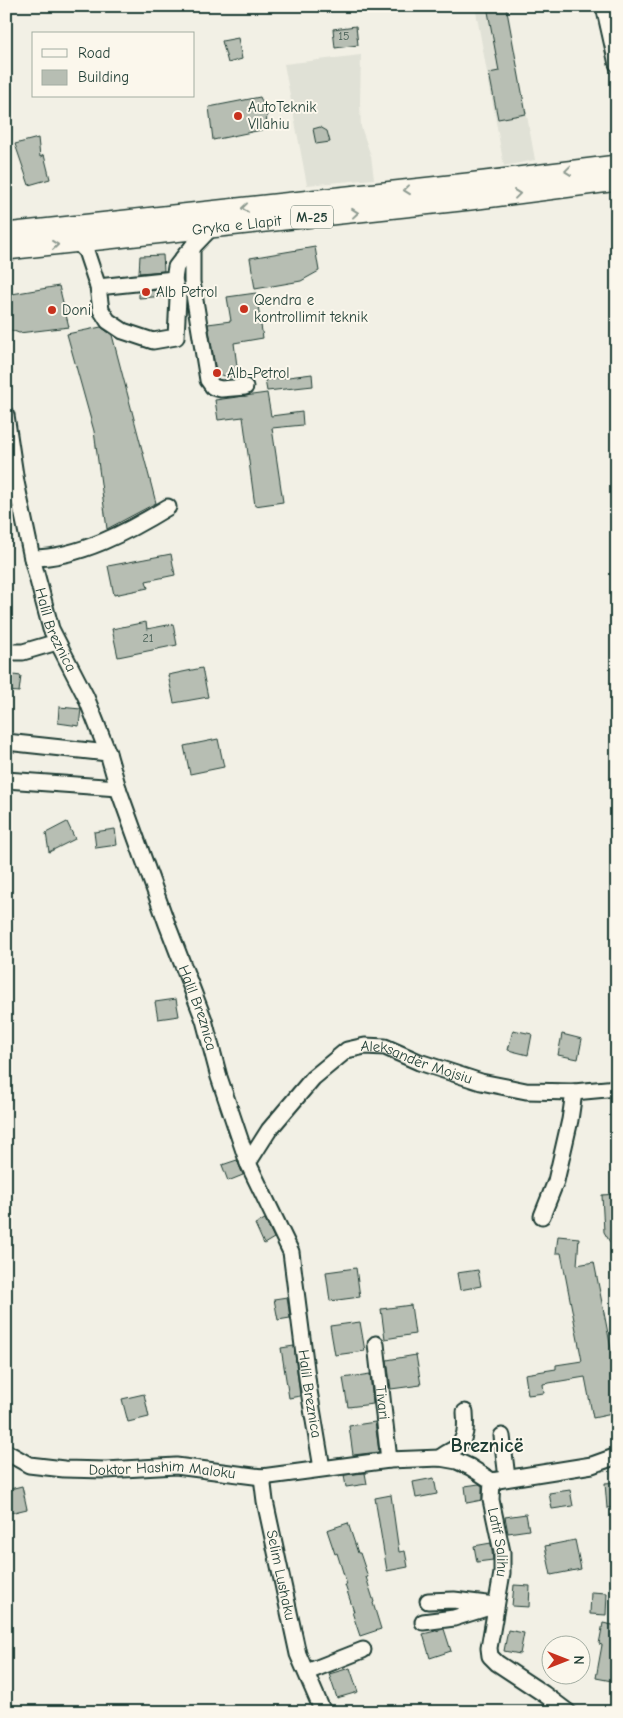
<svg xmlns="http://www.w3.org/2000/svg" width="623" height="1718" font-family="'Comic Neue',sans-serif">
	<style>
		.built { fill: #e0e1d6 }
		.building { fill: #b7beb3; stroke: #1f3d34 }
		.lines { fill: none; stroke-linecap: round; stroke-linejoin: round }
		.minor-casing { stroke: #1f3d34; stroke-width: 19 }
		.major-casing { stroke: #1f3d34; stroke-width: 22 }
		.minor { stroke: #fbf7ec; stroke-width: 15 }
		.major { stroke: #fbf7ec; stroke-width: 19 }
		.oneway { stroke: #8d9a90 }
		.poi-dot { fill: #c8321e; stroke: #fbf7ec; stroke-width: 2 }
		.labels { text-anchor: middle; stroke-width: 4; stroke-linejoin: round; paint-order: stroke }
		.number-label { font-size: 12px; fill: #455d54 }
		.shield { fill: #fbf7ec; stroke: #61756b; stroke-width: 1 }
		.shield-label { font-size: 14px; font-weight: bold; fill: #1f3d34 }
		.poi-label { font-size: 15px; fill: #1f3d34; stroke: #fbf7ec; text-anchor: start }
		.street-label { font-size: 15px; fill: #1f3d34; stroke: #fbf7ec }
		.district-label { font-size: 20px; font-weight: bold; fill: #1f3d34; stroke: #fbf7ec }
	</style>
	<rect width="100%" height="100%" fill="#f2f0e5"/>
	<filter id="ink" filterUnits="userSpaceOnUse"><feTurbulence type="fractalNoise" baseFrequency=".02" numOctaves="2"/><feDisplacementMap in="SourceGraphic" scale="10" xChannelSelector="R" yChannelSelector="G"/><feConvolveMatrix kernelMatrix="1 2 1 2 8 2 1 2 1" color-interpolation-filters="sRGB"/></filter>
	<g filter="url(#ink)">
		<g class="built">
			<path d="M475,6H507L535,160L504,166Z"/>
			<path d="M361,55L360,103L361,127L371,156L374,179L307,185L284,64Z"/>
		</g>
		<g class="building">
			<path d="M487,6H506L526,114L498,119L489,73L499,71Z"/>
			<path d="M356,26L358,45L335,48L333,29Z"/>
			<path d="M238,38L242,59L228,63L222,41Z"/>
			<path d="M260,97L267,112L266,129L213,140L209,107Z"/>
			<path d="M320,127L327,131L330,142L316,144L313,129Z"/>
			<path d="M38,138L40,157L44,155L50,179L29,185L15,144Z"/>
			<path d="M315,247L319,271L301,281L255,289L250,258Z"/>
			<path d="M163,255L164,271L139,273L140,256Z"/>
			<path d="M59,286L69,327L19,333L6,328V295Z"/>
			<path d="M166,289L167,296L139,298V292Z"/>
			<path d="M256,293L263,338L234,343L238,374L229,377L221,375L216,372L208,324L231,321L227,297Z"/>
			<path d="M101,327L112,335L156,503L107,529L94,431L67,334Z"/>
			<path d="M312,374L313,386L267,391L265,380Z"/>
			<path d="M267,393L271,416L302,412L303,425L272,428L283,502L255,506L243,417L218,420L215,400Z"/>
			<path d="M171,554L175,575L146,581L148,588L114,595L108,566Z"/>
			<path d="M146,622L147,629L173,624L177,645L118,657L112,629Z"/>
			<path d="M202,668L208,697L174,703L168,675Z"/>
			<path d="M6,674L21,676L19,692L6,691Z"/>
			<path d="M59,707L81,709L79,726L58,723Z"/>
			<path d="M218,739L224,767L190,774L184,746Z"/>
			<path d="M67,822L75,839L49,852L46,833Z"/>
			<path d="M115,829L117,845L96,848L94,832Z"/>
			<path d="M176,999L179,1016L158,1019L155,1002Z"/>
			<path d="M513,1030L532,1034L528,1055L508,1050Z"/>
			<path d="M562,1034L582,1039L578,1059L558,1055Z"/>
			<path d="M237,1160L243,1175L228,1181L222,1165Z"/>
			<path d="M617,1194V1254L604,1232L602,1195Z"/>
			<path d="M265,1219L274,1238L264,1244L255,1224Z"/>
			<path d="M558,1236L579,1238L577,1265L594,1262L617,1379V1413L593,1418L585,1377L543,1384L544,1393L528,1395L525,1374L556,1369V1365L582,1361L561,1253H556Z"/>
			<path d="M356,1268L360,1297L330,1301L326,1272Z"/>
			<path d="M478,1270L481,1286L460,1290L457,1273Z"/>
			<path d="M287,1297L290,1318L278,1320L274,1299Z"/>
			<path d="M411,1305L415,1334L385,1339L381,1309Z"/>
			<path d="M360,1322L365,1351L335,1355L330,1326Z"/>
			<path d="M294,1346L300,1396L289,1398L281,1348Z"/>
			<path d="M416,1355L421,1385L391,1389L387,1360Z"/>
			<path d="M370,1374L373,1404L348,1407L343,1378Z"/>
			<path d="M144,1394L149,1417L128,1422L122,1399Z"/>
			<path d="M375,1422L379,1452L353,1455L349,1426Z"/>
			<path d="M365,1473L367,1484L346,1487L344,1475Z"/>
			<path d="M434,1478L437,1494L416,1498L413,1482Z"/>
			<path d="M617,1482V1507L607,1508L605,1483Z"/>
			<path d="M479,1484L482,1486V1500L467,1503L465,1486Z"/>
			<path d="M22,1486L27,1509L6,1514V1490Z"/>
			<path d="M570,1490L573,1506L552,1509L549,1493Z"/>
			<path d="M391,1495L399,1552L405,1551L408,1567L387,1571L375,1498Z"/>
			<path d="M526,1514L529,1530L508,1533L505,1517Z"/>
			<path d="M348,1523L358,1553H360L368,1577H366L374,1602L373,1603L381,1629L360,1636L352,1612H354L345,1585H347L337,1553L335,1554L327,1530Z"/>
			<path d="M575,1540L581,1569L551,1575L545,1546Z"/>
			<path d="M491,1543L493,1560L477,1562L474,1546Z"/>
			<path d="M514,1585L530,1586L529,1607L512,1606Z"/>
			<path d="M591,1592L607,1593L606,1615L590,1614Z"/>
			<path d="M603,1623L617,1626V1637L612,1659L616,1660L612,1681L596,1678L602,1645L599,1644Z"/>
			<path d="M444,1629L451,1651L430,1658L423,1634Z"/>
			<path d="M508,1630L524,1633L520,1654L504,1651Z"/>
			<path d="M350,1668L358,1692L337,1698L329,1674Z"/>
		</g>
		<g class="lines">
			<g class="minor-casing">
				<g id="minor">
					<path d="M604,6L617,64"/>
					<path d="M78,243L86,251L98,287L101,310L108,321L123,331L153,341L176,337L178,298L174,279L176,267L186,254L210,229"/>
					<path d="M192,247V282L208,380L213,387L221,389L245,387"/>
					<path d="M98,287L174,279"/>
					<path id="s1" d="M6,415L16,482L32,558L51,629L86,697L108,753L118,788L167,924L204,1020L219,1077L248,1163L291,1252L308,1385L322,1468"/>
					<path d="M32,558C79,558 129,531 168,507"/>
					<path d="M6,652H23L57,642"/>
					<path d="M6,742L108,753"/>
					<path d="M6,780L118,788"/>
					<path id="s2" d="M248,1163L269,1130L313,1078L347,1050L365,1046L385,1047L419,1062L481,1082L526,1091L574,1092L617,1088"/>
					<path d="M542,1216L556,1181L570,1120L574,1092"/>
					<path id="s3" d="M376,1344L389,1460"/>
					<path d="M502,1436L507,1478"/>
					<path id="s4" d="M6,1452L29,1465L64,1469L106,1470L176,1466L262,1477L389,1460L440,1458L457,1461L470,1467L492,1481L592,1465L617,1456"/>
					<path d="M440,1458C444,1454 449,1452 454,1449C467,1441 466,1426 465,1412"/>
					<path id="s5" d="M262,1477L265,1501L298,1654L323,1712"/>
					<path id="s6" d="M492,1481L491,1500L502,1552V1573L489,1648L490,1656L497,1663L544,1694L568,1712"/>
					<path d="M428,1601L454,1600L495,1605"/>
					<path d="M423,1622L454,1618L496,1605"/>
					<path d="M307,1672L363,1650"/>
				</g>
			</g>
			<g class="major-casing">
				<g id="major">
					<path d="M6,233L468,183L617,165"/>
					<path id="s7" d="M6,250L470,200L617,181"/>
				</g>
			</g>
			<use href="#minor" class="minor"/>
			<use href="#major" class="major"/>
		</g>
		<defs><path id="oneway-chevron" d="M-2-3.5L2.5 0L-2 3.5" fill="none" stroke-width="1.6" stroke-linecap="round" stroke-linejoin="round" transform="scale(1.25)"/></defs>
		<g class="oneway">
			<use href="#oneway-chevron" transform="translate(568 171) rotate(173)"/>
			<use href="#oneway-chevron" transform="translate(407 190) rotate(174)"/>
			<use href="#oneway-chevron" transform="translate(517 194) rotate(-7)"/>
			<use href="#oneway-chevron" transform="translate(245 208) rotate(174)"/>
			<use href="#oneway-chevron" transform="translate(355 213) rotate(-6)"/>
			<use href="#oneway-chevron" transform="translate(55 245) rotate(-6)"/>
		</g>
	</g>
	<g class="poi-dot">
		<circle cx="238" cy="116" r="5"/>
		<circle cx="146" cy="292" r="5"/>
		<circle cx="244" cy="309" r="5"/>
		<circle cx="52" cy="310" r="5"/>
		<circle cx="217" cy="373" r="5"/>
	</g>
	<g class="labels">
		<g class="number-label">
			<text x="344" y="40">15</text>
			<text x="148" y="642">21</text>
		</g>
		<rect class="shield" x="291" y="205.5" width="42" height="23" rx="4"/>
		<g class="shield-label">
			<text x="312" y="222">M-25</text>
		</g>
		<g class="poi-label">
			<text x="248" y="112">AutoTeknik<tspan x="248" dy="17">Vllahiu</tspan></text>
			<text x="156" y="297">Alb Petrol</text>
			<text x="254" y="305">Qendra e<tspan x="254" dy="17">kontrollimit teknik</tspan></text>
			<text x="62" y="315">Doni</text>
			<text x="227" y="378">Alb-Petrol</text>
		</g>
		<g class="street-label">
			<text dy="5" stroke="none"><textPath href="#s7" startOffset="232">Gryka e Llapit</textPath></text>
			<text dy="5" stroke="none"><textPath href="#s1" startOffset="221">Halil Breznica</textPath></text>
			<text dy="5" stroke="none"><textPath href="#s1" startOffset="626">Halil Breznica</textPath></text>
			<text dy="5" stroke="none"><textPath href="#s2" startOffset="224">Aleksandër Mojsiu</textPath></text>
			<text dy="5" stroke="none"><textPath href="#s1" startOffset="1031">Halil Breznica</textPath></text>
			<text dy="5" stroke="none"><textPath href="#s3" startOffset="59">Tivari</textPath></text>
			<text dy="5" stroke="none"><textPath href="#s4" startOffset="160">Doktor Hashim Maloku</textPath></text>
			<text dy="5" stroke="none"><textPath href="#s6" startOffset="62">Latif Salihu</textPath></text>
			<text dy="5" stroke="none"><textPath href="#s5" startOffset="100">Selim Lushaku</textPath></text>
		</g>
		<g class="district-label">
			<text x="487" y="1452">Breznicë</text>
		</g>
	</g>
	<rect width="623" height="1718" fill="none" stroke="#fbf7ec" stroke-width="25"/>
	<rect x="12" y="12" width="598" height="1693" fill="none" stroke="#1f3d34" stroke-width="2" filter="url(#ink)"/>
	<rect x="32" y="32" width="162" height="65" fill="#fbf7ec" stroke="#a3ada2"/>
	<rect x="42" y="49" width="25" height="8" fill="#fbf7ec" stroke="#a3ada2"/>
	<text x="78" y="58" font-size="15" fill="#1f3d34">Road</text>
	<rect x="42" y="70" width="25" height="15" fill="#b7beb3" stroke="#a3ada2"/>
	<text x="78" y="82" font-size="15" fill="#1f3d34">Building</text>
	<g transform="translate(566 1660) rotate(90)"><circle r="24" fill="#fbf7ec" stroke="#a3ada2"/>
	<path d="M0-4L9 19L0 12L-9 19Z" fill="#c8321e"/>
	<text y="-8" font-size="14" font-weight="bold" text-anchor="middle" fill="#1f3d34">N</text>
	</g>
</svg>
